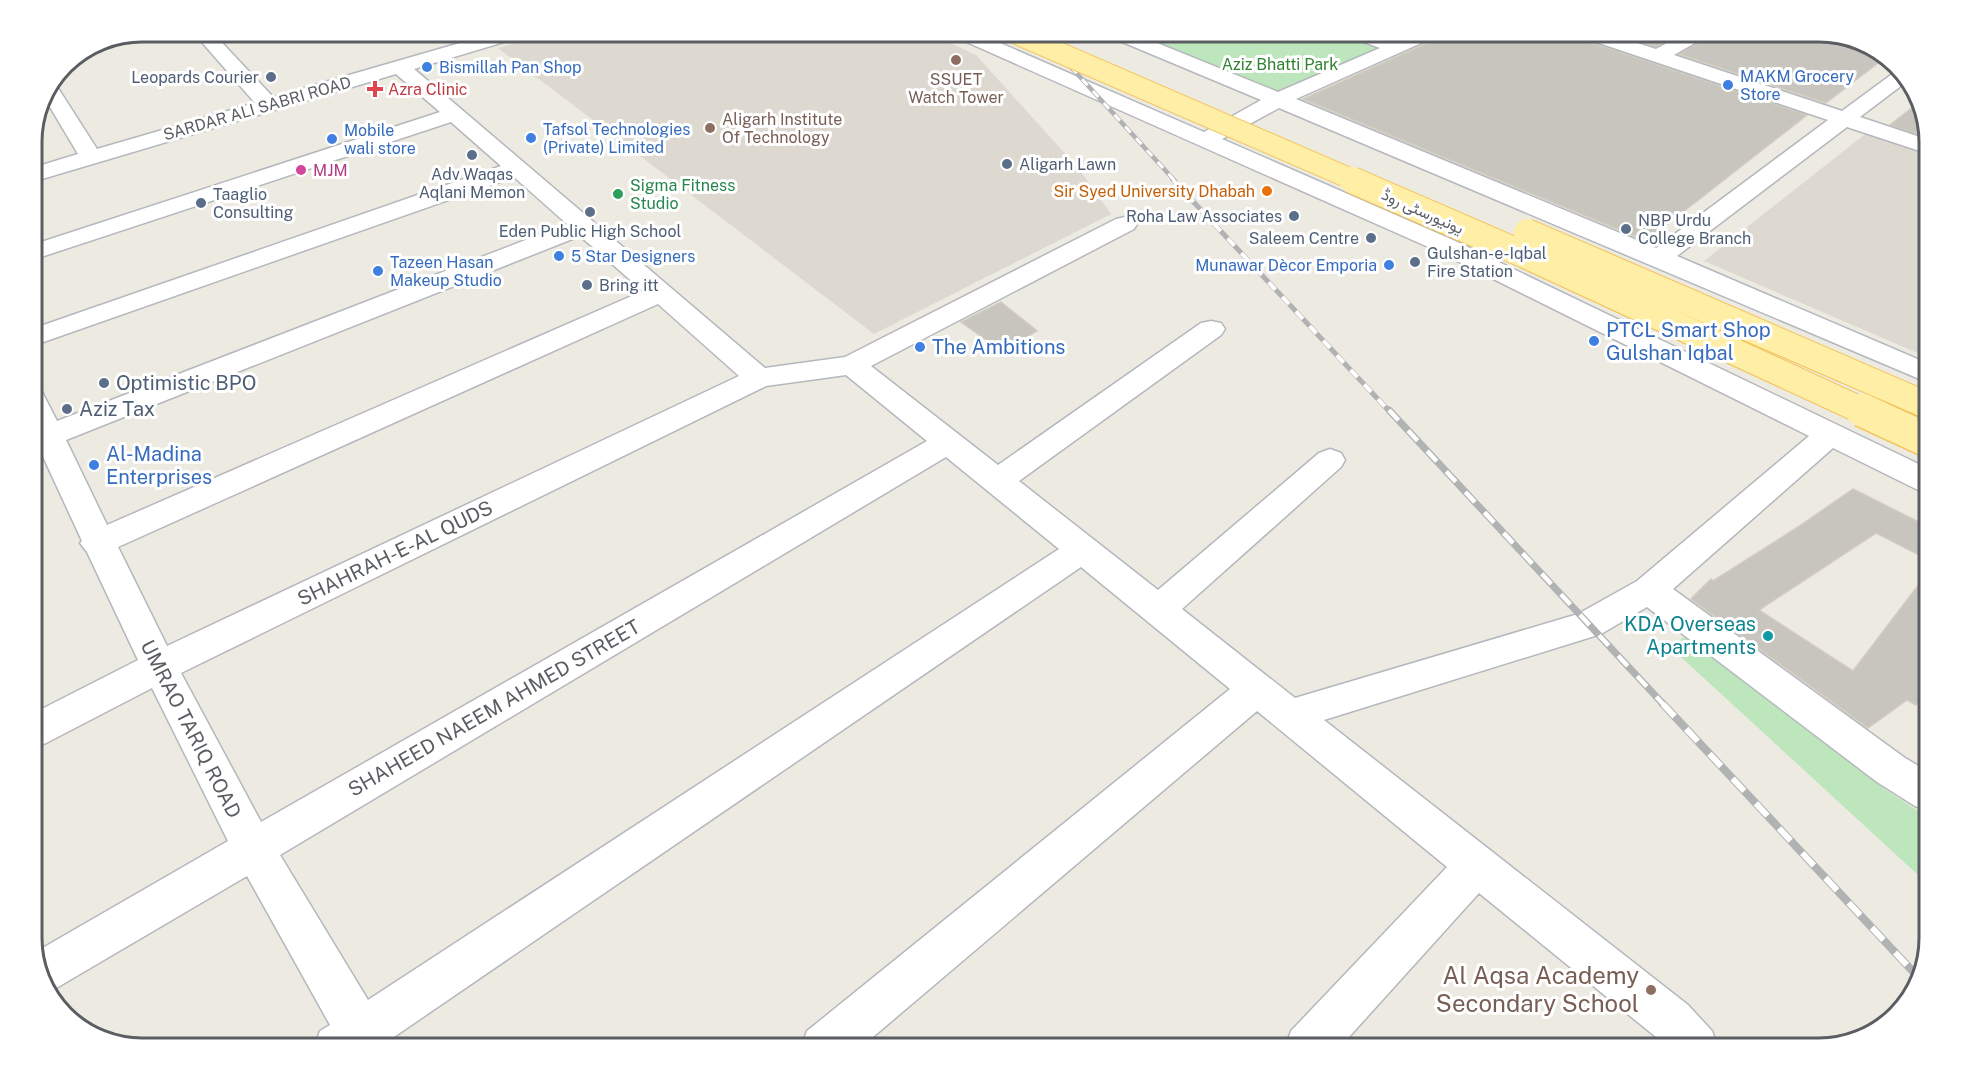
<svg xmlns="http://www.w3.org/2000/svg" width="1961" height="1080" font-family="'Public Sans',Vazirmatn,sans-serif">
	<style>
		.education { fill: #ddd9d0 }
		.green { fill: #bee6bd }
		.building { fill: #c8c5bf; stroke: #d2ccc0; stroke-width: 1.5 }
		.lines { fill: none; stroke-linecap: round; stroke-linejoin: round }
		.minor-casing { stroke: #b4b8bd; stroke-width: 3 }
		.minor { fill: #fff; fill-rule: evenodd }
		.rail-far3-casing { stroke: #b1b2b3; stroke-width: 4.5 }
		.rail-far2-casing { stroke: #b1b2b3; stroke-width: 5 }
		.rail-far1-casing { stroke: #b1b2b3; stroke-width: 7 }
		.rail-casing { stroke: #b1b2b3; stroke-width: 8 }
		.rail-far3 { stroke: #fff; stroke-width: 3; stroke-dasharray: 8; stroke-linecap: butt }
		.rail-far2 { stroke: #fff; stroke-width: 4; stroke-dasharray: 10; stroke-linecap: butt }
		.rail-far1 { stroke: #fff; stroke-width: 4.5; stroke-dasharray: 14; stroke-linecap: butt }
		.rail { stroke: #fff; stroke-width: 6; stroke-dasharray: 17; stroke-linecap: butt }
		.major-bridge-far2-casing { stroke: #f4c254; stroke-width: 22; stroke-linecap: butt }
		.major-bridge-far1-casing { stroke: #f4c254; stroke-width: 28; stroke-linecap: butt }
		.major-bridge-casing { stroke: #f4c254; stroke-width: 36; stroke-linecap: butt }
		.major-bridge-far2 { stroke: #ffeea5; stroke-width: 20 }
		.major-bridge-far1 { stroke: #ffeea5; stroke-width: 26 }
		.major-bridge { stroke: #ffeea5; stroke-width: 33 }
		.education-dot { fill: #8d6e63; stroke: #fff; stroke-width: 2 }
		.shop-dot { fill: #3f7fe0; stroke: #fff; stroke-width: 2 }
		.service-dot { fill: #5c6f8a; stroke: #fff; stroke-width: 2 }
		.health-dot { fill: #e0444e; stroke: #fff; stroke-width: 2 }
		.hotel-dot { fill: #d1479c; stroke: #fff; stroke-width: 2 }
		.food-dot { fill: #e8710a; stroke: #fff; stroke-width: 2 }
		.leisure-dot { fill: #2e9e5b; stroke: #fff; stroke-width: 2 }
		.culture-dot { fill: #0f9aa8; stroke: #fff; stroke-width: 2 }
		.labels { text-anchor: middle; stroke-width: 6; stroke-linejoin: round; paint-order: stroke }
		.far-park-label { font-size: 16px; fill: #328233; stroke: #fff }
		.far-shop-label { font-size: 16px; fill: #366cbe; stroke: #fff; text-anchor: start }
		.far-service-label { font-size: 16px; fill: #4e5e75; stroke: #fff; text-anchor: start }
		.far-education-label { font-size: 16px; fill: #785e54; stroke: #fff }
		.far-health-label { font-size: 16px; fill: #be3a42; stroke: #fff; text-anchor: start }
		.far-street-label { font-size: 16px; fill: #5a5e63; stroke: #fff }
		.far-hotel-label { font-size: 16px; fill: #b23c85; stroke: #fff; text-anchor: start }
		.far-leisure-label { font-size: 16px; fill: #27864d; stroke: #fff; text-anchor: start }
		.far-food-label { font-size: 16px; fill: #c56008; stroke: #fff; text-anchor: end }
		.shop-label { font-size: 20px; fill: #366cbe; stroke: #fff; text-anchor: start }
		.service-label { font-size: 20px; fill: #4e5e75; stroke: #fff; text-anchor: start }
		.street-label { font-size: 20px; fill: #5a5e63; stroke: #fff }
		.culture-label { font-size: 20px; fill: #0d838f; stroke: #fff; text-anchor: end }
		.near-education-label { font-size: 24px; fill: #785e54; stroke: #fff; text-anchor: end }
		.rim { fill: none; stroke: #5a5e63; stroke-width: 3 }
	</style>
	<rect width="100%" height="100%" fill="#edeae2"/>
	<g class="education">
		<path d="M552,32H927L976,55L1079,169L1111,214L874,334L498,48Z"/>
		<path d="M1869,131L1929,152V358L1704,261Z"/>
	</g>
	<g class="green">
		<path d="M1114,32H1426L1281,99Z"/>
		<path d="M1686,636L1886,790L1929,818V885L1670,647Z"/>
	</g>
	<g class="building">
		<path d="M1444,32H1574L1577,38L1807,115L1646,241L1303,99L1438,38Z"/>
		<path d="M1608,32H1683L1656,47Z"/>
		<path d="M1711,32H1819L1874,46L1886,57L1826,103L1679,54L1708,38Z"/>
		<path d="M1918,103L1929,135V138L1890,125Z"/>
		<path d="M1001,302L1037,331L1002,351L961,322Z"/>
		<path d="M1853,489L1929,527V560L1876,533L1759,610L1853,671L1929,571V684L1916,705L1907,700L1868,728L1691,599L1711,579L1713,581L1798,527Z"/>
	</g>
	<g class="lines">
		<g class="minor-casing">
			<path id="minor" d="M193,32H212L273,97L498,32H526L524,36L414,69L765,368L845,357L1116,219L1125,217L1134,219L1137,224L1134,229L871,366L998,465L1201,323L1211,321L1221,323L1225,329L1221,335L1019,481L1158,590L1319,453L1330,449L1341,453L1345,460L1341,467L1182,609L1295,698L1578,614L1637,581L1809,436L1435,250L953,36L951,32H975L1204,132L1261,100L1108,36L1106,32H1130L1278,92L1380,48L1348,36L1346,32H1371L1396,41L1416,32H1439L1437,36L1296,99L1656,248L1828,120L1578,36L1576,32H1602L1656,49L1687,32H1709L1707,36L1674,55L1842,111L1899,69L1910,79L1860,117L1929,140V154L1847,127L1677,256L1929,364V383L1279,108L1222,139L1453,240L1929,469V493L1918,490L1833,448L1673,589L1905,758L1929,772V811L1915,806L1877,782L1647,607L1601,634L1324,720L1688,1005L1712,1031L1718,1048H1665L1656,1037L1479,893L1339,1048H1285L1291,1031L1447,867L1257,711L860,1048H801L807,1031L1230,689L1081,567L391,1039L394,1048H314L320,1031L330,1025L247,876L46,994L34,953L228,841L152,688L46,743L32,748V714L138,660L87,552L80,543L82,541L40,450L32,452V390L42,392L57,421L567,224L514,177L32,346V329L501,166L451,122L32,260V245L440,112L396,74L32,182V168L78,154L47,102L54,86L58,88L97,149L255,103ZM580,236L643,291L107,525L66,440ZM658,304L739,376L167,646L118,547ZM846,375L927,441L261,822L181,673L766,386ZM946,457L1059,549L368,1000L280,855Z"/>
		</g>
		<use href="#minor" class="minor"/>
		<g class="rail-far3-casing">
			<path id="rail-far3" d="M1039,32L1175,181"/>
		</g>
		<g class="rail-far2-casing">
			<path id="rail-far2" d="M1173,180L1390,412"/>
		</g>
		<g class="rail-far1-casing">
			<path id="rail-far1" d="M1389,410L1665,706"/>
		</g>
		<g class="rail-casing">
			<path id="rail" d="M1663,704L1919,978"/>
		</g>
		<use href="#rail-far3" class="rail-far3"/>
		<use href="#rail-far2" class="rail-far2"/>
		<use href="#rail-far1" class="rail-far1"/>
		<use href="#rail" class="rail"/>
		<g class="major-bridge-far2-casing">
			<path id="major-bridge-far2" d="M1012,32L1356,181"/>
		</g>
		<g class="major-bridge-far1-casing">
			<g id="major-bridge-far1">
				<path d="M1352,180L1525,255L1865,412"/>
				<path d="M1527,232L1929,406"/>
			</g>
		</g>
		<g class="major-bridge-casing">
			<path id="major-bridge" d="M1862,410L1929,441"/>
		</g>
		<use href="#major-bridge-far2" class="major-bridge-far2"/>
		<use href="#major-bridge-far1" class="major-bridge-far1"/>
		<use href="#major-bridge" class="major-bridge"/>
	</g>
	<g class="education-dot">
		<circle cx="956" cy="60" r="6"/>
		<circle cx="710" cy="128" r="6"/>
		<circle cx="1651" cy="990" r="6"/>
	</g>
	<g class="shop-dot">
		<circle cx="427" cy="67" r="6"/>
		<circle cx="1728" cy="85" r="6"/>
		<circle cx="531" cy="138" r="6"/>
		<circle cx="332" cy="139" r="6"/>
		<circle cx="559" cy="256" r="6"/>
		<circle cx="1389" cy="265" r="6"/>
		<circle cx="378" cy="271" r="6"/>
		<circle cx="1594" cy="341" r="6"/>
		<circle cx="920" cy="347" r="6"/>
		<circle cx="94" cy="465" r="6"/>
	</g>
	<g class="service-dot">
		<circle cx="271" cy="77" r="6"/>
		<circle cx="472" cy="155" r="6"/>
		<circle cx="1007" cy="164" r="6"/>
		<circle cx="201" cy="203" r="6"/>
		<circle cx="590" cy="212" r="6"/>
		<circle cx="1294" cy="216" r="6"/>
		<circle cx="1626" cy="229" r="6"/>
		<circle cx="1371" cy="238" r="6"/>
		<circle cx="1415" cy="262" r="6"/>
		<circle cx="587" cy="285" r="6"/>
		<circle cx="104" cy="383" r="6"/>
		<circle cx="67" cy="409" r="6"/>
	</g>
	<path class="health-dot" d="M372 80h6v6h6v6h-6v6h-6v-6h-6v-6h6z"/>
	<circle class="hotel-dot" cx="301" cy="170" r="6"/>
	<circle class="food-dot" cx="1267" cy="191" r="6"/>
	<circle class="leisure-dot" cx="618" cy="194" r="6"/>
	<circle class="culture-dot" cx="1768" cy="636" r="6"/>
	<g class="labels">
		<g class="far-park-label">
			<text x="1280" y="70">Aziz Bhatti Park</text>
		</g>
		<g class="far-shop-label">
			<text x="439" y="73">Bismillah Pan Shop</text>
			<text x="1740" y="82">MAKM Grocery<tspan x="1740" dy="18">Store</tspan></text>
			<text x="543" y="135">Tafsol Technologies<tspan x="543" dy="18">(Private) Limited</tspan></text>
			<text x="344" y="136">Mobile<tspan x="344" dy="18">wali store</tspan></text>
			<text x="571" y="262">5 Star Designers</text>
			<text x="390" y="268">Tazeen Hasan<tspan x="390" dy="18">Makeup Studio</tspan></text>
			<text x="1377" y="271" text-anchor="end">Munawar Dècor Emporia</text>
		</g>
		<g class="far-service-label">
			<text x="259" y="83" text-anchor="end">Leopards Courier</text>
			<text x="1019" y="170">Aligarh Lawn</text>
			<text x="472" y="180" text-anchor="middle">Adv Waqas<tspan x="472" dy="18">Aqlani Memon</tspan></text>
			<text x="213" y="200">Taaglio<tspan x="213" dy="18">Consulting</tspan></text>
			<text x="1282" y="222" text-anchor="end">Roha Law Associates</text>
			<text x="1638" y="226">NBP Urdu<tspan x="1638" dy="18">College Branch</tspan></text>
			<text x="590" y="237" text-anchor="middle">Eden Public High School</text>
			<text x="1359" y="244" text-anchor="end">Saleem Centre</text>
			<text x="1427" y="259">Gulshan-e-Iqbal<tspan x="1427" dy="18">Fire Station</tspan></text>
			<text x="599" y="291">Bring itt</text>
		</g>
		<g class="far-education-label">
			<text x="956" y="85">SSUET<tspan x="956" dy="18">Watch Tower</tspan></text>
			<text x="722" y="125" text-anchor="start">Aligarh Institute<tspan x="722" dy="18">Of Technology</tspan></text>
		</g>
		<g class="far-health-label">
			<text x="388" y="95">Azra Clinic</text>
		</g>
		<g class="far-street-label">
			<text transform="translate(257 108) rotate(-16)" y="6">SARDAR ALI SABRI ROAD</text>
			<text transform="translate(1423 211) rotate(24)" y="6">یونیورسٹی روڈ</text>
		</g>
		<g class="far-hotel-label">
			<text x="313" y="176">MJM</text>
		</g>
		<g class="far-leisure-label">
			<text x="630" y="191">Sigma Fitness<tspan x="630" dy="18">Studio</tspan></text>
		</g>
		<g class="far-food-label">
			<text x="1255" y="197">Sir Syed University Dhabah</text>
		</g>
		<g class="shop-label">
			<text x="1606" y="337">PTCL Smart Shop<tspan x="1606" dy="23">Gulshan Iqbal</tspan></text>
			<text x="932" y="354">The Ambitions</text>
			<text x="106" y="461">Al-Madina<tspan x="106" dy="23">Enterprises</tspan></text>
		</g>
		<g class="service-label">
			<text x="116" y="390">Optimistic BPO</text>
			<text x="79" y="416">Aziz Tax</text>
		</g>
		<g class="street-label">
			<text transform="translate(395 553) rotate(-26)" y="7">SHAHRAH-E-AL QUDS</text>
			<text transform="translate(494 708) rotate(-30)" y="7">SHAHEED NAEEM AHMED STREET</text>
			<text transform="translate(191 729) rotate(63)" y="7">UMRAO TARIQ ROAD</text>
		</g>
		<g class="culture-label">
			<text x="1756" y="631">KDA Overseas<tspan x="1756" dy="23">Apartments</tspan></text>
		</g>
		<g class="near-education-label">
			<text x="1639" y="984">Al Aqsa Academy<tspan x="1639" dy="28">Secondary School</tspan></text>
		</g>
	</g>
	<path d="M0 0H1961V1080H0ZM142 42H1819A100 100 0 0 1 1919 142V938A100 100 0 0 1 1819 1038H142A100 100 0 0 1 42 938V142A100 100 0 0 1 142 42Z" fill="#fff" fill-rule="evenodd"/>
	<path class="rim" d="M142 42H1819A100 100 0 0 1 1919 142V938A100 100 0 0 1 1819 1038H142A100 100 0 0 1 42 938V142A100 100 0 0 1 142 42Z"/>
</svg>
